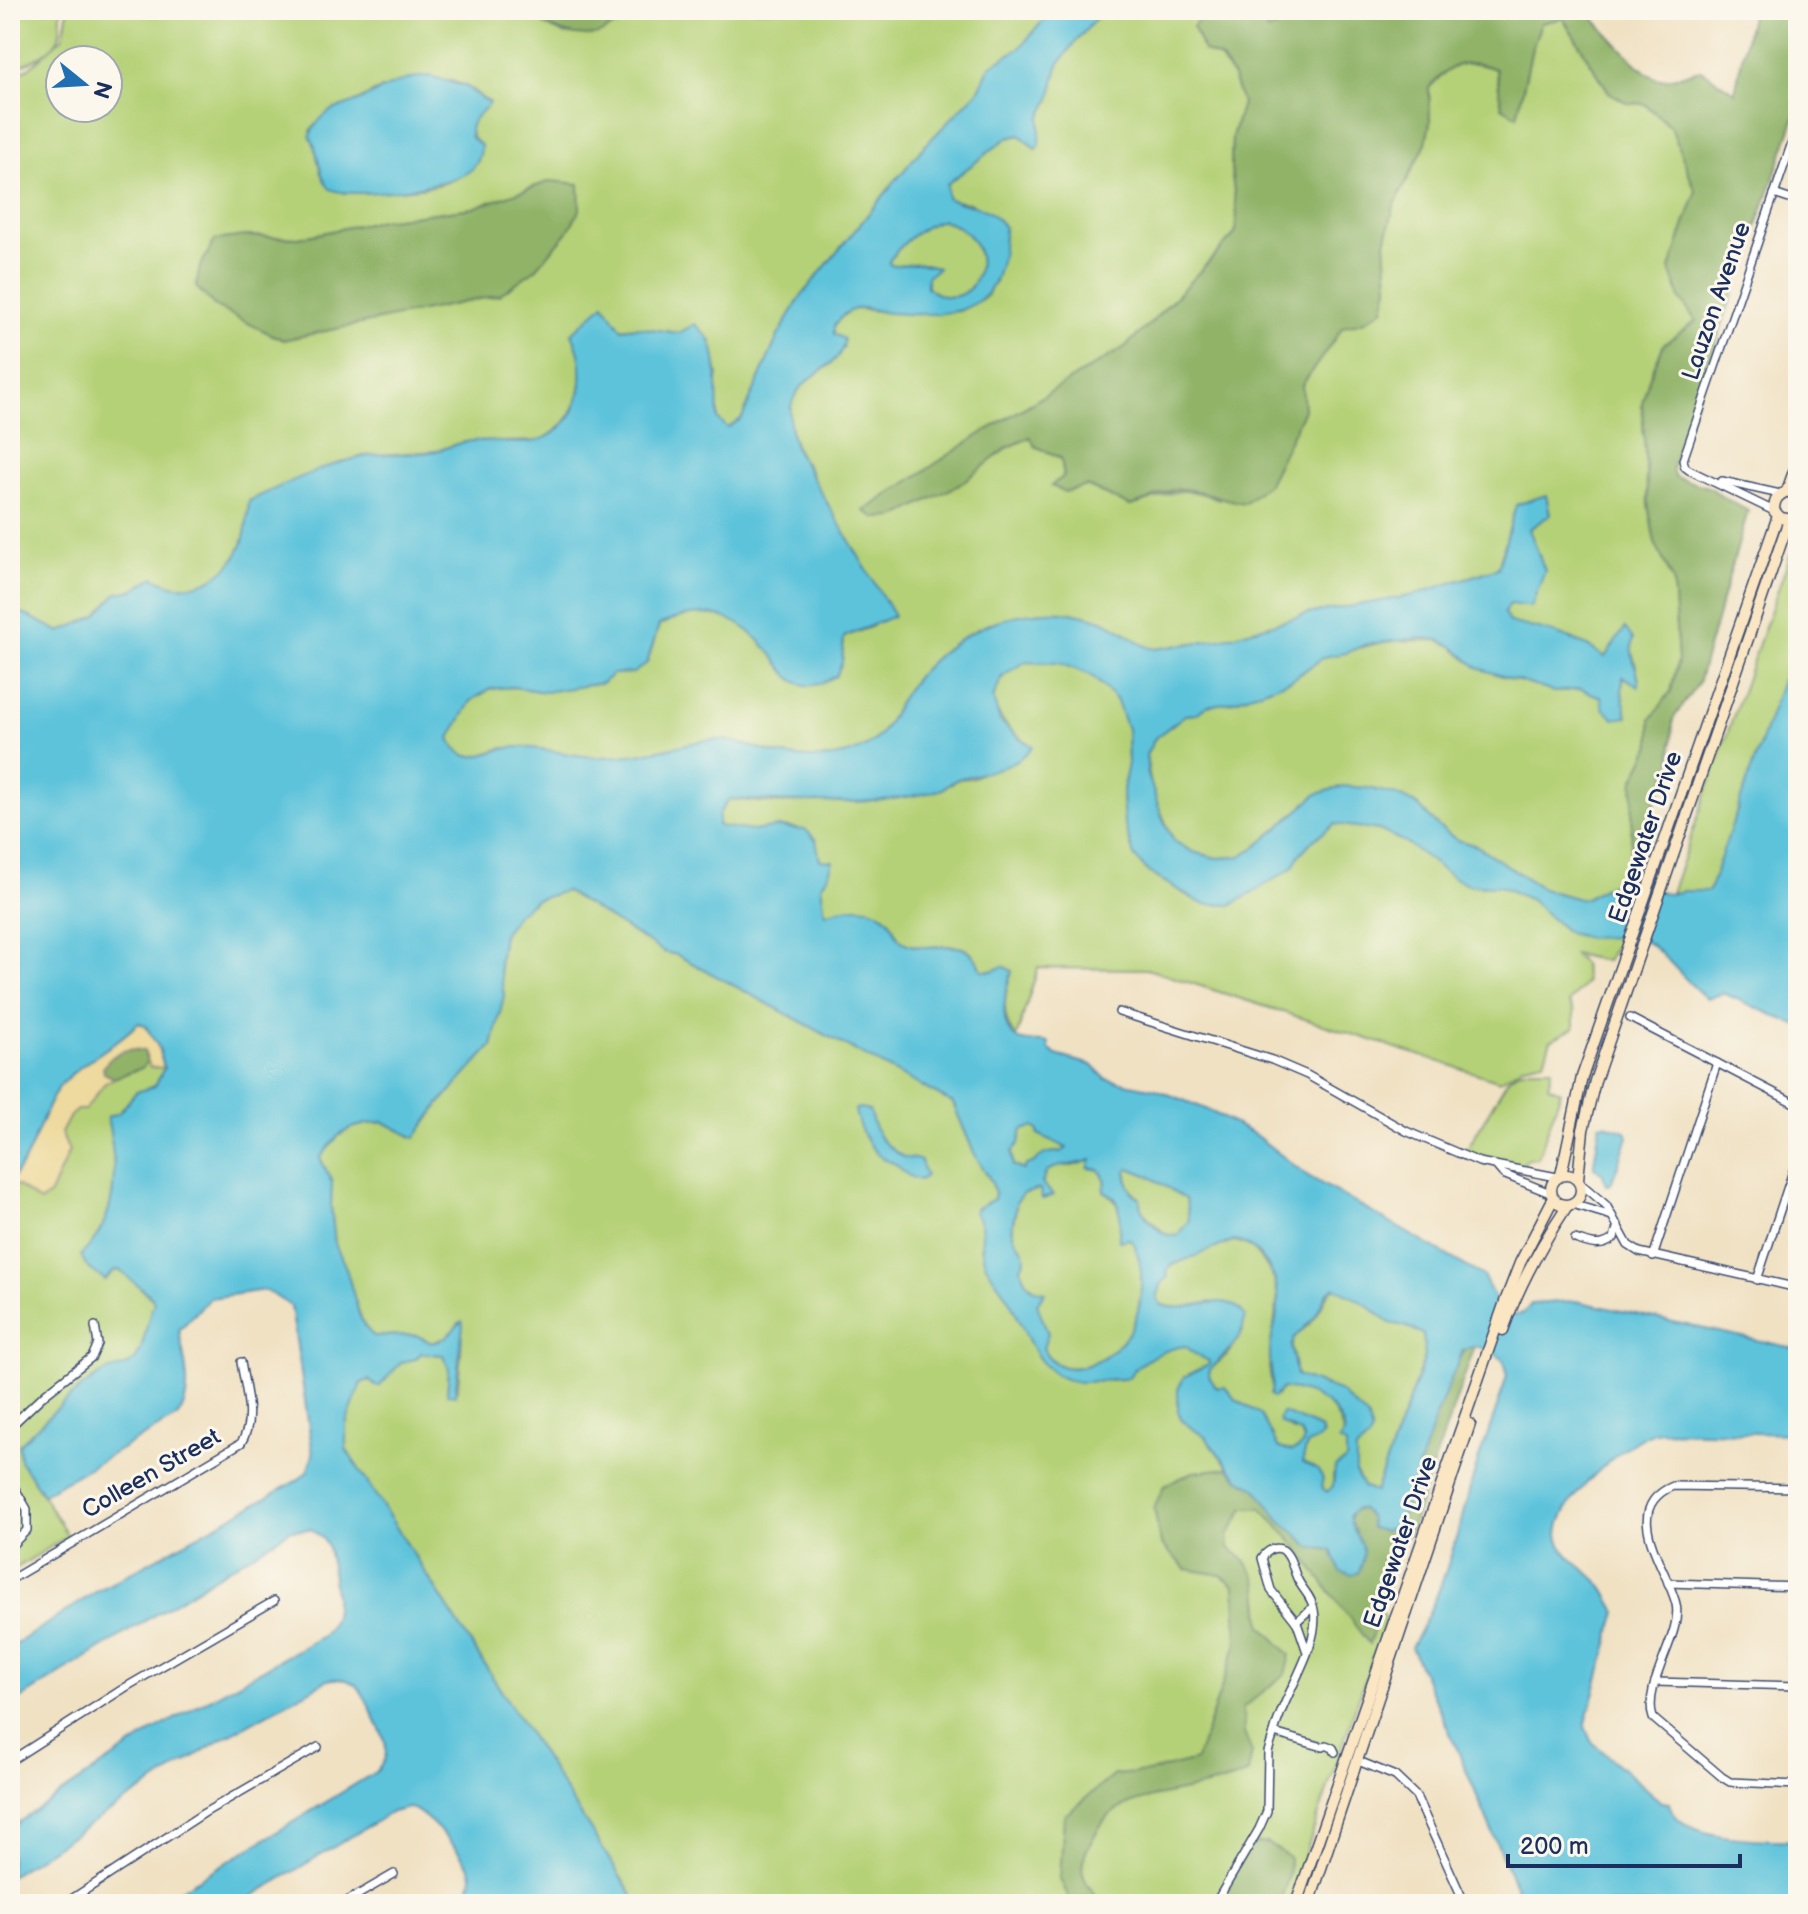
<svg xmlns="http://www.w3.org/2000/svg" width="1808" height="1914" font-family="'Balsamiq Sans',sans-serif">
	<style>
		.green { fill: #b5d177; stroke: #68806a; stroke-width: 2; fill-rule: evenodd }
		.forest { fill: #90b368; stroke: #567163; stroke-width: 2 }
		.sand { fill: #eeda9e; stroke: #84847e; stroke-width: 2 }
		.water { fill: #5dc3db; stroke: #3c799c; stroke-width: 2; fill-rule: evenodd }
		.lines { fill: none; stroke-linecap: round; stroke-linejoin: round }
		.street-casing { stroke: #3b4a6d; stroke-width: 10 }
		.secondary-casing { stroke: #3b4a6d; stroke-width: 13 }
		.street { stroke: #fff; stroke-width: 7 }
		.secondary { stroke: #fbe6c4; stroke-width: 10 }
		.labels { text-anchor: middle; stroke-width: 6; stroke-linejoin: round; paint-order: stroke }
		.street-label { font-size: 24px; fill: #1b2f5e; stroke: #fbf7ec }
	</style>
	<rect width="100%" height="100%" fill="#fbf7ec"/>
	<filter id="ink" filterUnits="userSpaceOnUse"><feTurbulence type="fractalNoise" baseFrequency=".0125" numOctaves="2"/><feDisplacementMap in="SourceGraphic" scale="16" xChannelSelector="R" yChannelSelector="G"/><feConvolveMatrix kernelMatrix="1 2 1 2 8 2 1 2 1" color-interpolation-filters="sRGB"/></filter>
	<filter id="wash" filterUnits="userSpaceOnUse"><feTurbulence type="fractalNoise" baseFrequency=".006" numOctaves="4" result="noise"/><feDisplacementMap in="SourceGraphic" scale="32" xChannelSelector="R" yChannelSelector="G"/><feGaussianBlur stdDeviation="1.8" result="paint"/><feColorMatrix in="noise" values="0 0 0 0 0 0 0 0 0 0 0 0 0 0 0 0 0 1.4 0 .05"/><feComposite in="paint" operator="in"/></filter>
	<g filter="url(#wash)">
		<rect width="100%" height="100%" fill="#f0e1c3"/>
		<g class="green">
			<path d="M10,10H61C60,18 62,29 59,37C53,52 25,65 10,70Z"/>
			<path d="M68,10H541L543,24L566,35L617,26L626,10H1052L1020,48L990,66L979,90L920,151L801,296L778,336L742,418L728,429L718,419L716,389L718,375L711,341L695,324L679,333L637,327L572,333C591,374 582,421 539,441L459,443L437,451L363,456L314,472L249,501C247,518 247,536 239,551C223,583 183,597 154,577L134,590L117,593L96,616L60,632L14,609L10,601V77L29,68L63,37ZM60,60H108V108H60ZM417,77C435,79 456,79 471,89C478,93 480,98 487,101L471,122L469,130L475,142L478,162C446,198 386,187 344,193L321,174L311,130L330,111L354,103L376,91ZM551,181L283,340L251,324L245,236L299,238L381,220L473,208Z"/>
			<path d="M1103,10H1205L1193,27L1204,51L1220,58L1233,77L1242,103L1232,137L1231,168L1237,214L1235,234L1150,324L1125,347L979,435L865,511L876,518L959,485L1007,448L1031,437L1035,446L1061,458L1064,476L1130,506C1174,496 1171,482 1219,499L1303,410L1302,385L1343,327L1365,321L1388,287L1385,242L1394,206L1426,143L1430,122L1429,88C1452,63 1464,58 1496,69L1502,107L1517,115L1532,48L1541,23L1563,18L1609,92L1628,103L1645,104L1671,127L1696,192L1679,242L1680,298L1696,321L1642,403L1648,504L1655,543L1673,580L1678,660L1671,691L1652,719L1651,745L1634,779L1630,863L1637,883L1610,884L1586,898L1579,899L1543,889L1477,846L1457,840L1439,827L1416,804L1317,794L1256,847L1238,857L1217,858L1193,852L1174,841L1152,792L1146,755L1155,738L1185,715L1196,714L1206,706L1230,702L1291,680L1324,657L1387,641L1439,640L1452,646L1467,660L1493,673L1554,692L1581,689L1601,697L1627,717L1622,692L1623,677L1639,685C1639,666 1629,648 1625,629L1605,657C1576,636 1543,630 1509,622L1504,613L1510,603L1545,571L1529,529L1550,515L1546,495L1516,505L1498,568L1410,596L1307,614L1225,638L1156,649C1141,647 1132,636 1119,629C1090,610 1053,609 1019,615C973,624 928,656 903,696C892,713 886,734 868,745C842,762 803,760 774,753C745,746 728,735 697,742C663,749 631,758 596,757C566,756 535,746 505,748C491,749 478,761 464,756C456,752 453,746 449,738L471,701L490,689L513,687L545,692L613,674L633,673L647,663L659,625C726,594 753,630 791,678L842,662L844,637L871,627L809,469C790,445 779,405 805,381C811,375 820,372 827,367C834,361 839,354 844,347L834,334V326L842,316L853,309L924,314L960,311L986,297L995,282L1004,237L971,203L955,201L946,198L947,184L1007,138L1020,135L1035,149L1040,118L1050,99L1058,66L1071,47Z"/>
			<path d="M1256,10H1317L1268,31Z"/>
			<path d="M941,220C1011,241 973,325 927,287V276L937,269C922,259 906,266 890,265L889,261C902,243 920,227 941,220Z"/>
			<path d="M1798,533V635L1710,891L1671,893Z"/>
			<path d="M1025,662L1059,663L1091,675L1116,699L1127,729L1128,763L1122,795L1124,823L1134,856L1148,872L1186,895L1203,904L1231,905L1293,867L1299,855L1311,842L1335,824L1379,830L1405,842L1452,877L1470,885L1500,886L1531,900L1568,933L1620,937L1606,961L1573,954L1583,964L1586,983L1569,1002L1574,1012V1028L1551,1040L1544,1061L1524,1065L1500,1081L1147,969L1038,968L1016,1038C1000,1019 1004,993 1012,971L982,970C966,930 938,955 907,944C895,939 896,929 889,920C871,901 846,907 825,914L821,886L828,876L816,850V840C796,821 780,828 756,831C744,832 730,828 718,826L719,814L729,799L770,803L850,801L911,795L943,789L959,779L972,778L1032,746C1010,733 977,702 1004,676C1009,670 1018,666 1025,662Z"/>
			<path d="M565,891L664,952L677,955L953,1103L974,1153L991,1181L995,1193L994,1199L977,1208L983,1226L981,1247L986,1265L1011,1303L1038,1357L1046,1367L1078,1382L1124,1379L1129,1377C1137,1360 1168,1348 1186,1345L1209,1361V1364L1184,1377L1182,1421L1205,1437L1229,1468L1193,1472L1214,1543L1263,1479L1386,1619L1288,1904H638L346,1449V1424L361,1383L369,1380L380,1386L401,1362L416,1359L421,1353L443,1355L449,1369L447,1394L458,1390C458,1370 465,1341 459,1323L451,1335L432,1343L416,1335L373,1336L364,1326L335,1244L331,1206L332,1182L320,1157L338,1136L351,1128L367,1124L384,1122L414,1138L441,1102L492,1046L504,996L499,963L503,934L517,914L535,900Z"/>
			<path d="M115,1044L164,1068L155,1086L136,1092L119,1113L107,1117C117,1160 120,1208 91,1245L105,1280L115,1270L124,1272L156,1303L139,1353L132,1366L21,1461L68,1536L10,1572V1180Z"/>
			<path d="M1531,1068H1552L1548,1086L1561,1091L1538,1158L1526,1159L1522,1167L1463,1156L1508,1079L1518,1071Z"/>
			<path d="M1033,1127L1039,1130L1038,1134L1067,1148L1061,1153L1042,1156L1024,1170L1013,1166L1012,1152L1022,1130Z"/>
			<path d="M1091,1160L1105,1178L1108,1193L1118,1205L1122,1225L1119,1233C1123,1235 1132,1239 1134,1242C1146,1261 1142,1308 1132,1327C1116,1357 1063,1389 1043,1348L1048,1333L1037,1306L1039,1298L1044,1294C1032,1286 1022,1284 1021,1266L1025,1261C1019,1248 1011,1237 1013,1223C1014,1215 1017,1211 1016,1203L1022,1194L1040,1189L1044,1199L1053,1195L1042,1183L1047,1171L1057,1166H1073Z"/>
			<path d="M1129,1168L1147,1175L1186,1199L1189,1220L1177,1236L1166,1235L1142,1211L1141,1201L1129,1187L1126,1169Z"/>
			<path d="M1233,1241L1250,1246L1268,1268L1274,1279L1278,1295L1269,1366L1272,1389L1276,1396L1282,1388C1318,1391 1339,1405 1345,1441C1346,1447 1349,1455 1346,1460C1343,1466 1337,1470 1333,1475V1486L1328,1492L1321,1487L1323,1479L1317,1469L1302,1463L1307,1445L1323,1434C1319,1422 1305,1427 1297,1419L1284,1423L1291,1430L1301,1433L1304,1441C1300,1453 1288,1452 1278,1447L1260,1414L1235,1399L1223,1387L1219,1388C1211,1385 1207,1377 1210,1369L1227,1355L1243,1331L1210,1302C1193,1307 1177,1311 1160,1304L1157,1298L1162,1282L1168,1278L1167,1271L1172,1265Z"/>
			<path d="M1335,1286L1367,1305L1390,1323L1405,1326L1423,1334L1425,1356L1375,1492L1364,1488L1356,1474V1450L1369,1439L1326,1385L1299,1377L1295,1371C1296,1361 1290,1353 1292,1344C1293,1334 1302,1331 1309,1325C1321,1314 1322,1297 1335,1286Z"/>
		</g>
		<g class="forest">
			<path d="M541,10H626C607,45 574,39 543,24Z"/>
			<path d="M1205,10H1256L1268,31L1317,10H1586C1601,25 1639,72 1656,78C1669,82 1688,72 1701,70L1735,92L1752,10H1798V108L1672,469L1675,477L1711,488L1721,496L1748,511L1698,683L1673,719L1671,765L1645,827L1636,858L1637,883L1630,863L1634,779L1651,745V719L1671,691L1678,660L1673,580L1655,543L1648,504L1642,403L1649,378L1664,344L1696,321L1680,298L1670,269L1696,192L1671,127L1645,104L1628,103L1609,92L1563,18L1541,23L1532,48L1517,116L1502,107L1496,69C1465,57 1451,63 1429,88L1430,122L1426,143L1394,206L1385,242L1388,287L1383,309L1365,321L1343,327L1302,385L1304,410L1268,484L1244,503C1224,500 1191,486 1173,490C1159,494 1145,502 1130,506L1087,486L1065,492L1051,486L1064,476L1061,458L1035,446L1030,437L1007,448L959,485L895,517L876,518L864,511L979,435L1125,347L1150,324L1235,234L1237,214L1231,168L1232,137L1242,103L1233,77L1221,58L1204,51L1193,27Z"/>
			<path d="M551,181L579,184L580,210L567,233L536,269L499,295L283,340L217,308L196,287L200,267L215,240L245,236L299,238L381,220L473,208Z"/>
			<path d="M125,1049L144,1051L147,1062L142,1068L114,1078L104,1073L103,1068L108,1060Z"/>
			<path d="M1469,1346H1475L1409,1534L1394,1551L1386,1595L1369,1644L1292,1541L1261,1508H1244L1228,1536L1229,1548C1265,1573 1256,1588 1262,1626L1290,1655L1285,1674L1243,1708L1244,1733L1252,1752L1248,1773C1209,1792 1141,1791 1111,1814C1101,1822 1096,1833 1090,1844C1074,1871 1085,1882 1102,1904H1072L1060,1879L1064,1816L1114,1775L1148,1772L1196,1760L1237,1643L1235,1586L1221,1575L1186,1569L1161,1544L1154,1508L1164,1486L1193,1472L1229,1468L1239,1479L1256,1488L1279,1519L1311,1547L1332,1550L1339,1566L1356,1532L1349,1521L1352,1511L1362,1509L1369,1517L1410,1494C1419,1467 1450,1358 1469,1346Z"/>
			<path d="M1268,1843L1290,1858L1288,1878L1279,1904H1213L1248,1844Z"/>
		</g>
		<path class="sand" d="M138,1023L145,1025L159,1048L164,1068L150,1067L144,1051C127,1046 112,1053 103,1068L104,1073L114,1078L104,1084L85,1110H77L70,1116L61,1133L69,1151L50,1194L40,1202L17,1185L10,1187V1180C35,1155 39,1114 60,1086C78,1063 115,1047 138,1023Z"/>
		<g class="water">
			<path d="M1052,10H1103L1071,47L1058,66L1050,99L1040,118V145L1036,149L1020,135L1007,138L947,184V198C971,209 985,201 1004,227C1004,312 963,318 889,313C877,312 864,305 852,310C844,312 839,320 834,326V334L844,339C843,380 768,369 796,450L894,616L844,637L842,662L836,676C825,681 813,689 801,684C789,680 782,667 774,657C743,617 708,602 659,625L647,663L633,673L613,674L602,683L545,692L513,687L490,689L471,701L450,738C465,773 490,747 517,747C543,747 569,756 596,757C631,758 663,749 697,742C728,735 745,746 774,753C802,760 842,762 868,745C886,734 892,713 903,696C928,656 973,624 1019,615C1053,609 1090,610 1119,629C1132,636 1141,647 1156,649L1225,638L1307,614L1410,596L1498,568L1516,505L1546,495L1550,515L1529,529L1545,571L1531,607L1510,604L1504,613L1509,622C1543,630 1576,636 1605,657L1625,628L1633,639C1628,655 1639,669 1639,686L1623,677L1622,692L1627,717L1614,719L1603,708L1601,697L1581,689L1554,692L1493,673L1478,668L1452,646L1439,640L1422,638L1367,644L1346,653L1324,657L1291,680L1230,702L1207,706L1196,714L1185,715L1155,738L1146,755L1148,775L1164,822L1174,841L1193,852L1217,858L1238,857L1256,847L1317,794L1343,786L1368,788L1394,794L1416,804L1439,827L1457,840L1477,846L1543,889L1579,899L1586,898L1610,884L1637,883L1668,894L1683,891H1709L1798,635V1026L1723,993L1707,999C1680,977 1664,949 1632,933L1620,937L1588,938L1568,933L1531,900L1500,886L1470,885L1452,877L1405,842L1379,830L1335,824L1311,842L1299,855L1293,867L1251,894L1231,905L1203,904L1148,872L1134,856L1124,823L1122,795L1128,763L1127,729L1116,699L1091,675L1059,663L1025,662L1002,677L993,698L1000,721L1020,739L1033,746C1019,766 984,773 961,778C953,780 947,787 940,790C874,808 796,802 729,799L719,813L718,826L753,831L777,827L806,830L816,840L820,860L833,861L828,876L821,886L825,913C846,907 872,901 889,920C896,929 895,940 907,944C938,955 965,930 982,970L992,971L1003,966L1012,971C1005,989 997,1026 1017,1039C1026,1044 1039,1040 1049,1043V1049L1056,1055L1092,1065L1106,1079L1155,1089L1206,1109L1254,1134L1308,1176L1483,1276L1494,1297L1495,1307C1509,1317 1521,1320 1531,1304L1576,1301L1798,1349V1434L1660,1431C1631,1434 1549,1508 1559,1539C1565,1560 1588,1569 1601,1585C1607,1592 1611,1603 1617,1611L1585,1727L1591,1741L1661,1802L1669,1803C1678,1843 1766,1839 1798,1841V1904H1528L1524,1903L1514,1884L1456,1746L1411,1647C1444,1593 1457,1535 1474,1474C1484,1441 1498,1409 1507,1375C1507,1356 1492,1351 1476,1346L1463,1350L1436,1416L1401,1518L1390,1529L1384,1531L1371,1528L1369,1517L1362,1509H1356L1349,1515C1351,1540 1374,1543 1358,1573L1352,1575L1340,1572L1332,1550L1311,1547L1279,1519L1256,1488L1239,1479L1205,1437L1182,1421L1178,1411V1389L1184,1377L1209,1364V1361L1193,1353L1186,1346C1168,1348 1138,1360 1129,1377L1124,1379C1109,1378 1095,1382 1080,1382C1037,1379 1027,1333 1010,1302C1003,1288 989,1275 984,1260C979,1243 987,1225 974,1213L977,1208L994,1199L995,1193L991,1181L974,1153L953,1103L677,955L664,952L565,891L535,900L517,914L503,934L499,963L504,996L492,1046L441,1102L415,1138L384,1122L367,1124L351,1128L338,1136L320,1158L332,1182L331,1206L335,1244L346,1268L359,1314L364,1326L373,1336L416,1335L432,1343C448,1340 451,1330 462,1321L463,1325L455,1395L447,1394L449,1369L443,1355L421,1353L416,1359L401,1362L380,1386H375L369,1380L361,1383L346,1424V1449L638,1904H451C461,1898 472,1889 472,1876C472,1862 424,1810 410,1808C405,1808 398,1811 392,1812L239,1904H158L377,1771C382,1764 387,1758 386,1748C386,1739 379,1728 375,1719C365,1696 357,1673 328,1680L220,1740L10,1876V1828L153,1731L322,1636C346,1615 331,1575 328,1547L323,1539L311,1529L291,1530L10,1705V1648L97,1591L298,1480L307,1472L313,1455L291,1306L265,1290L210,1298L179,1330C183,1356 196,1396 177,1417L43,1494L20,1461L19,1445C39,1425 80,1384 105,1372C114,1367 126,1369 134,1361C146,1349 145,1320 154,1303L152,1297L119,1270H115L105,1280L87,1267L81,1255C120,1218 118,1166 107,1117L119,1113L136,1092L155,1086L164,1068L159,1048L145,1025L138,1023C115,1047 78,1063 60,1086C39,1114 35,1155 10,1180V601L14,609L60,632L96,616L117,593L134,590L154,577C183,597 223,582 239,551C247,536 247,518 249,501C285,484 323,465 362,457C386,452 412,456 436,451C448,448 458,442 471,441C495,439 526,449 549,436C585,415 588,368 572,333L604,304L622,329L637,327L679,333L695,324C700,329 706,334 709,339C719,355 717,398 718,419L728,428L742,418L778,336L801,296L920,151L979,90L990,66L1020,48ZM942,220C1011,241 972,325 927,287V276L938,268C922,260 906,266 890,265L889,261C902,243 920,227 942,220ZM1033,1127L1038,1130V1134L1067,1148C1060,1155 1052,1150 1043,1155C1036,1159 1035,1164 1026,1165L1024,1170L1013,1166L1012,1152L1019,1143L1022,1130ZM1091,1160L1088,1168L1100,1170L1106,1181L1104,1191C1128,1201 1118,1222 1119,1241L1128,1239C1136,1242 1134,1245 1137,1253C1144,1274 1143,1305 1132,1327C1117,1357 1062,1390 1043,1348L1048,1333L1037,1304L1045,1292C1031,1290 1022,1282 1021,1266C1031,1252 1019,1248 1014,1237C1009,1227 1017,1213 1016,1203L1022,1194L1040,1189L1042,1199L1053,1195L1042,1183L1047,1171C1060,1163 1077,1166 1091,1160ZM1129,1168L1147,1175L1186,1199L1189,1220L1177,1236C1161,1237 1139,1215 1140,1198C1129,1194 1127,1181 1126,1170ZM1233,1241C1257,1243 1276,1272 1278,1295C1280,1314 1271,1333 1270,1351C1269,1366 1275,1381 1270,1395L1273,1398L1282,1388C1306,1390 1331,1400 1342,1423C1346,1431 1345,1434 1339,1441L1346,1445V1460L1335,1467L1333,1486L1327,1492L1321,1487L1323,1479L1317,1469L1302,1463L1307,1445L1321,1437L1322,1430C1318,1427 1288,1414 1282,1413L1279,1419L1280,1423L1301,1433L1304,1441C1300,1453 1288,1452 1278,1447L1260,1414L1235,1399L1225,1387H1216L1209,1376L1210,1369C1225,1353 1244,1341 1245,1316C1226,1285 1188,1317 1160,1304L1157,1298L1162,1282L1168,1278L1167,1271L1172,1265ZM1335,1287L1367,1305L1390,1323L1405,1326L1423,1334L1425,1357L1375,1492L1364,1488L1356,1474V1450L1369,1439L1372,1432L1367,1417L1339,1391L1296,1375L1291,1347L1295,1337L1315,1317L1327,1293Z"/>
			<path d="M430,76L467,87L483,100L490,102C482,115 466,119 471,138L481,145C481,156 478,165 468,172C449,186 347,201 329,188C317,172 320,152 310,136C313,127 321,117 329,112C336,107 346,107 353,103C381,92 398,77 430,76Z"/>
			<path d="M860,1108L869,1110C876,1135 880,1142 902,1156C907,1160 914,1157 921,1161L926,1176L920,1180C902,1175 905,1171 894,1163C890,1161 885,1161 882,1158C868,1147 857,1126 855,1109Z"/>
			<path d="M1605,1124L1626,1131L1628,1137L1611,1184L1606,1185L1603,1174L1594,1167V1163L1600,1125Z"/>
		</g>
	</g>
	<g filter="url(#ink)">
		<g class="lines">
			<g class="street-casing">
				<g id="street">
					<path d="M1774,194L1798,202"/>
					<path d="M1722,481L1780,494"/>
					<path d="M1774,511L1689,470L1685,467L1683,460L1798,125"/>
					<path d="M1119,1012L1272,1060L1307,1075L1406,1131L1479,1162L1557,1177"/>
					<path d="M1630,1018L1798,1105"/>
					<path d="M1497,1167L1503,1174L1550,1193"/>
					<path d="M1580,1183L1606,1205L1628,1245L1639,1252L1798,1288"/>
					<path d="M1572,1204L1612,1216"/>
					<path d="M1575,1239C1590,1244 1601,1249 1614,1238L1618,1225"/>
					<path d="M1653,1257L1717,1063"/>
					<path d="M1757,1280L1798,1156"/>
					<path d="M10,1427L46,1393L92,1357L98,1344L95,1326"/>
					<path d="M10,1480L27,1509V1530L10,1547"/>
					<path d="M1798,1488L1673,1486C1618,1509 1667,1567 1676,1604C1683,1634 1642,1684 1653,1718L1722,1777L1730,1782L1798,1785"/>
					<path d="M10,1580L241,1443C256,1420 245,1389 241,1362"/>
					<path d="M1668,1583L1798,1587"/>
					<path d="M1296,1622L1313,1607"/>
					<path d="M1655,1682L1798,1686"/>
					<path d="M1274,1733C1282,1696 1321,1647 1314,1610C1312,1596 1302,1590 1297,1578C1293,1569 1291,1556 1283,1550C1274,1545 1266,1552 1262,1558L1271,1590L1297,1623L1307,1652"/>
					<path d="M1356,1760L1395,1776L1416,1796L1465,1904"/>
					<path d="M10,1761L126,1687L274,1601"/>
					<path d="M64,1904L204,1813L318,1747"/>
					<path d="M342,1904L394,1874"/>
					<path d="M1215,1904L1259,1829L1267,1811L1268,1752L1274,1733L1323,1747L1326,1745L1333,1748L1335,1752"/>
				</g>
			</g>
			<g class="secondary-casing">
				<g id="secondary">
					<path d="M1787,491L1798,460"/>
					<path d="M1798,496L1787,491C1777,496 1774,500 1774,511L1781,518L1792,520L1798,516"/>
					<circle cx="1566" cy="1190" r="15"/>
					<path d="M1561,1175L1582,1077L1778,516"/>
					<path d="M1578,1179L1583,1130L1595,1081L1789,520"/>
					<path d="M1503,1330C1519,1285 1541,1245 1567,1206"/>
					<path d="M1296,1904L1506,1299L1520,1263L1553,1199"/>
					<path d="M1309,1904L1470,1424"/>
				</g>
			</g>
			<use href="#street" class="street"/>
			<use href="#secondary" class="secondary"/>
		</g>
	</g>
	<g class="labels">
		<g class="street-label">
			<text transform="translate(1716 301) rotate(-71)" y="8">Lauzon Avenue</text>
			<text transform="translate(1645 837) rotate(-71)" y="8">Edgewater Drive</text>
			<text transform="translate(151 1473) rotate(-30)" y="8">Colleen Street</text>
			<text transform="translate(1400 1542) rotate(-71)" y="8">Edgewater Drive</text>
		</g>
	</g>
	<rect width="1808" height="1914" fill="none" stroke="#fbf7ec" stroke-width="40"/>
	<g transform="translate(84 84) rotate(108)"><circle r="38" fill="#fbf7ec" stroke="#a1a7b3" stroke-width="2"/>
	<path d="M0-6L14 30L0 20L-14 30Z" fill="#1f6fb2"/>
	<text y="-12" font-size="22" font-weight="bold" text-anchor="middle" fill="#1b2f5e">N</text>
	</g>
	<path d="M1508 1854v12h232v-12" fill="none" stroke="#1b2f5e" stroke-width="4"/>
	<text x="1520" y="1854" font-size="24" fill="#1b2f5e" stroke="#fbf7ec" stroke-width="6" paint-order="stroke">200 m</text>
</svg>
